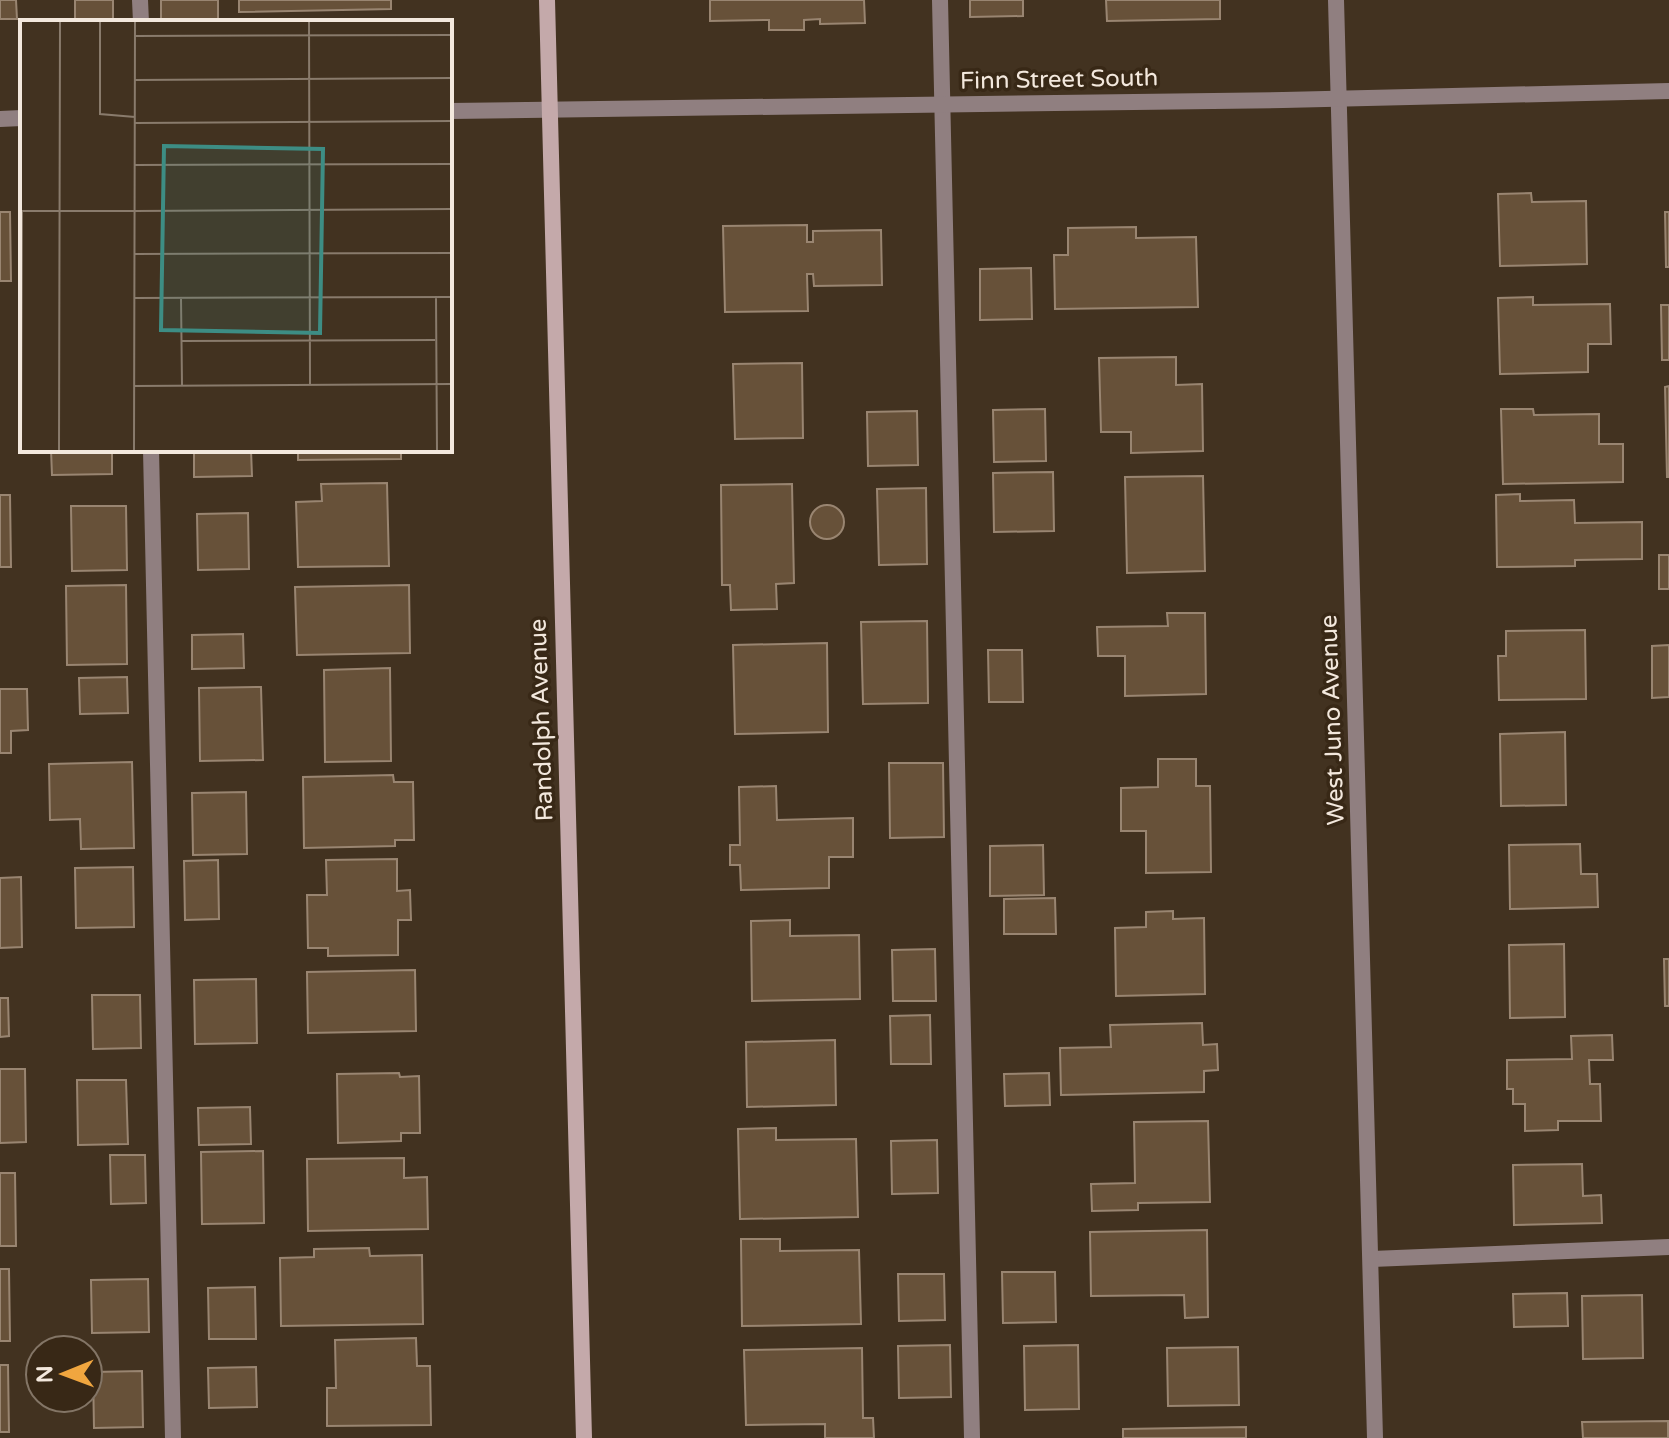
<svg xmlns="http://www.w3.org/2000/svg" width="1669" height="1438" font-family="'Varela Round',sans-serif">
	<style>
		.building { fill: #675139; stroke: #998571; stroke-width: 2 }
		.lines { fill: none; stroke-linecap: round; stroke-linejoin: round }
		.lane { stroke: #907f80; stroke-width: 16 }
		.street { stroke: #907f80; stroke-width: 16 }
		.secondary { stroke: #c4a9aa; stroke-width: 16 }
		.labels { text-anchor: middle; stroke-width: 7; stroke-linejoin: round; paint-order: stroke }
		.street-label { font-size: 24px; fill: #f3e8dd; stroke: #382816 }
		.inset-road { fill: none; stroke: #897b6c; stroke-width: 2 }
		.view { fill: #3d8d84; fill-opacity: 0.15; stroke: #3d8d84; stroke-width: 4 }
		.inset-edge { fill: none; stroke: #f3e8dd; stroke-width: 4 }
	</style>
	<rect width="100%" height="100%" fill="#423220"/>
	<g class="building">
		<path d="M0,0H16L17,19H0Z"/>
		<rect x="75" y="0" width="38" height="22"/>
		<rect x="161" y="0" width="57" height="22"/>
		<path d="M239,0H391V9L239,12Z"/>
		<path d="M710,0H864L865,23L820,24V19L804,20V30H769V20L710,21Z"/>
		<path d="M970,0H1023V16L970,17Z"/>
		<path d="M1106,0H1220V19L1107,21Z"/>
		<path d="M1531,193L1532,202L1586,201L1587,264L1500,266L1498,194Z"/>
		<path d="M0,212H10L11,281H0Z"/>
		<path d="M1665,212H1669V267H1666Z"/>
		<path d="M807,225V242H813V231L881,230L882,285L814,286L813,274H807L808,311L725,312L723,226Z"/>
		<path d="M1136,227V238L1196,237L1198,307L1055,309L1054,255H1068V228Z"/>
		<path d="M1031,268L1032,319L980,320V269Z"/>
		<path d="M1533,297V305L1610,304L1611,344H1588V372L1500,374L1498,298Z"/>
		<path d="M1661,305H1669V360H1662Z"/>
		<path d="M1176,357V385L1202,384L1203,451L1131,453V432H1101L1099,358Z"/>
		<path d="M802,363L803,438L735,439L733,364Z"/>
		<path d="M1669,386V477H1667L1665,387Z"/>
		<path d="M1045,409L1046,461L994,462L993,410Z"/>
		<path d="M1501,409H1533L1534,415L1599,414V444H1623V482L1503,484Z"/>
		<path d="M917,411L918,465L868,466L867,412Z"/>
		<path d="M51,450H112V474L52,475Z"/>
		<path d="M194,450H251L252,476L194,477Z"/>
		<path d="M298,450H401V459L298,460Z"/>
		<path d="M1053,472L1054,531L994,532L993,473Z"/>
		<path d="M1203,476L1205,571L1127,573L1125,477Z"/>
		<path d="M387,483L389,566L298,567L296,502L322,501L321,484Z"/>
		<path d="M792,484L794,583L776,584L777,609L731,610L730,585H722L721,485Z"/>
		<path d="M926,488L927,564L879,565L877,489Z"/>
		<path d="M1520,494V501L1574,500L1575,523L1642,522V559L1575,560V566L1497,567L1496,495Z"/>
		<path d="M0,495H10L11,567H0Z"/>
		<circle cx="827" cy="522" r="17"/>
		<path d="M71,506H126L127,570L72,571Z"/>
		<path d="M248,513L249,569L198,570L197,514Z"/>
		<rect x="1659" y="555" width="10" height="34"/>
		<path d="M126,585L127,664L67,665L66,586Z"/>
		<path d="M409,585L410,653L297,655L295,587Z"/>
		<path d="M1167,613H1205L1206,694L1125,696V656H1098L1097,627L1168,626Z"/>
		<path d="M927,621L928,703L863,704L861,622Z"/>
		<path d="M1585,630L1586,699L1499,700L1498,656H1506V631Z"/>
		<path d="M243,634L244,668L192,669V635Z"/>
		<path d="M827,643L828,732L735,734L733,645Z"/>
		<path d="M1669,645V697L1652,698V646Z"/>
		<path d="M988,650H1022L1023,702H989Z"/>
		<path d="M390,668L391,761L325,762L324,670Z"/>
		<path d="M127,677L128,713L80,714L79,678Z"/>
		<path d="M261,687L263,760L200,761L199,688Z"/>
		<path d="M0,689H27L28,730L11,731V753H0Z"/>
		<path d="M1565,732L1566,805L1501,806L1500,734Z"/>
		<path d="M1158,759H1196V786H1210L1211,872L1146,873V831H1121V788L1158,787Z"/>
		<path d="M132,762L134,848L81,849L80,819L50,820L49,764Z"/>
		<path d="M889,763H943L944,837L890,838Z"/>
		<path d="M393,775L394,782H413L414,840H395V846L304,848L303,777Z"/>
		<path d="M776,786L777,820L853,818V857H829V888L741,890L740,865H730V845H740L739,787Z"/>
		<path d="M246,792L247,854L193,855L192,793Z"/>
		<path d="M1580,844L1581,874H1597L1598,907L1510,909L1509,845Z"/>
		<path d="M1043,845L1044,895L990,896V846Z"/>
		<path d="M397,859V891L410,890L411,920H398V955L328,956V948H308L307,895H327L326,860Z"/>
		<path d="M218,860L219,919L185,920L184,861Z"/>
		<path d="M133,867L134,927L76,928L75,868Z"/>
		<path d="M21,877L22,947L0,948V878Z"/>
		<path d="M1055,898L1056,934H1004V899Z"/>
		<path d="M1173,911V919L1204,918L1205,994L1116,996L1115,928L1146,927V912Z"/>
		<path d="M790,920V936L859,935L860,999L752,1001L751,921Z"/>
		<path d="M1564,944L1565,1017L1510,1018L1509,945Z"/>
		<path d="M935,949L936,1001H893L892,950Z"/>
		<path d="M1664,959H1669V1006H1665Z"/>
		<path d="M415,970L416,1031L308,1033L307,972Z"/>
		<path d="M256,979L257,1043L195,1044L194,980Z"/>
		<path d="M92,995H140L141,1048L93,1049Z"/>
		<path d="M0,998H8L9,1036L0,1037Z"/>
		<path d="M930,1015L931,1064H891L890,1016Z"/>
		<path d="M1202,1023L1203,1045L1217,1044L1218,1070L1204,1071V1092L1061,1095L1060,1048L1111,1047L1110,1025Z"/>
		<path d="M1612,1035L1613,1060H1589L1590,1084H1600L1601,1121H1558V1130L1525,1131V1104H1513V1089H1507V1060L1572,1059L1571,1036Z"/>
		<path d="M835,1040L836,1105L747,1107L746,1042Z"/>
		<path d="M0,1069H25L26,1142L0,1143Z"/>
		<path d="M399,1073L400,1077L419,1076L420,1133H401V1141L338,1143L337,1074Z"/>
		<path d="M1049,1073L1050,1105L1005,1106L1004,1074Z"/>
		<path d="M77,1080H126L128,1144L78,1145Z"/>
		<path d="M250,1107L251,1144L199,1145L198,1108Z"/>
		<path d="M1208,1121L1210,1202L1138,1203V1210L1092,1211L1091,1184L1135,1183L1134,1122Z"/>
		<path d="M776,1128V1140L856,1139L858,1217L740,1219L738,1129Z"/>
		<path d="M937,1140L938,1193L892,1194L891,1141Z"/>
		<path d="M263,1151L264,1223L202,1224L201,1152Z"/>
		<path d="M110,1155H145L146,1203L111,1204Z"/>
		<path d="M404,1158V1178L427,1177L428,1229L308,1231L307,1159Z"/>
		<path d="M1582,1164L1583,1196L1601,1195L1602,1223L1514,1225L1513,1165Z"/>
		<path d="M0,1173H15L16,1246H0Z"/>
		<path d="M1207,1230L1208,1317L1185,1318L1184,1295L1091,1296L1090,1232Z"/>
		<path d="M741,1239H780V1251L859,1250L861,1324L742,1326Z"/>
		<path d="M369,1248L370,1256L422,1255L423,1324L281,1326L280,1258L314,1257V1249Z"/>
		<path d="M0,1269H9L10,1341H0Z"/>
		<path d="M1002,1272H1055L1056,1322L1003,1323Z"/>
		<path d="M898,1274H944L945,1320L899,1321Z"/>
		<path d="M148,1279L149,1332L92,1333L91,1280Z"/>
		<path d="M255,1287L256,1339H209L208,1288Z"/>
		<path d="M1567,1293L1568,1326L1514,1327L1513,1294Z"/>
		<path d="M1642,1295L1643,1358L1583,1359L1582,1296Z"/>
		<path d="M416,1338L417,1366H430L431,1425L327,1426V1388H336L335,1340Z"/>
		<path d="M950,1345L951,1397L899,1398L898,1346Z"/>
		<path d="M1078,1345L1079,1409L1025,1410L1024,1346Z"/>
		<path d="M1238,1347L1239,1405L1168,1406L1167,1348Z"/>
		<path d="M862,1348L863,1418H873L874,1438H825V1424L746,1425L744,1350Z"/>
		<path d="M0,1365H8L9,1432H0Z"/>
		<path d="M256,1367L257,1407L209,1408L208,1368Z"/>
		<path d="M142,1371L143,1427L94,1428L93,1372Z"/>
		<path d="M1668,1421V1438H1583L1582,1422Z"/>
		<path d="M1246,1427V1438H1123V1429Z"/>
	</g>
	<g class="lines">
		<g class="lane">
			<path d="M140,0L141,22"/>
			<path d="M940,0L972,1438"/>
			<path d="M151,450L173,1438"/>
			<path d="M1372,1259L1669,1247"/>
		</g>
		<g class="street">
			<path d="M1336,0L1375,1438"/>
			<path d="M450,111L1283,100L1669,91"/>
			<path d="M0,119L22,118"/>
		</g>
		<path class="secondary" d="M547,0L584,1438"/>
	</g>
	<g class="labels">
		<g class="street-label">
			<text transform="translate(1059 79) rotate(-1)" y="8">Finn Street South</text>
			<text transform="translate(541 720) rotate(-92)" y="8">Randolph Avenue</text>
			<text transform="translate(1332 720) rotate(-92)" y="8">West Juno Avenue</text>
		</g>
	</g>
	<g transform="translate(20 20)">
		<rect width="432" height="432" fill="#423220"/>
		<path class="inset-road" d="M80,0V94L115,97M289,0L290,364M115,16L432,15M115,60L432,58M115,103L432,101M115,145L432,144M1,191H115M115,191L432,189M115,234L432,233M416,276L417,432M115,278L432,277M161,278L162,365M162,321L415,320M114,366L432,364M1,432L2,191M39,432L40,0M114,432L115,0"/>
		<path class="view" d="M144,126L303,129L300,313L141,310Z"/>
		<rect width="432" height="432" class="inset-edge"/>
	</g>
	<g transform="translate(64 1374) rotate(269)"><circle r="38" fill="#382816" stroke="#837566" stroke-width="2"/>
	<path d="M0-6L14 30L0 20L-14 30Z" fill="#f0a63f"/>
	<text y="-12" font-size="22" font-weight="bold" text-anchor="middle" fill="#f3e8dd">N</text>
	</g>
</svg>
